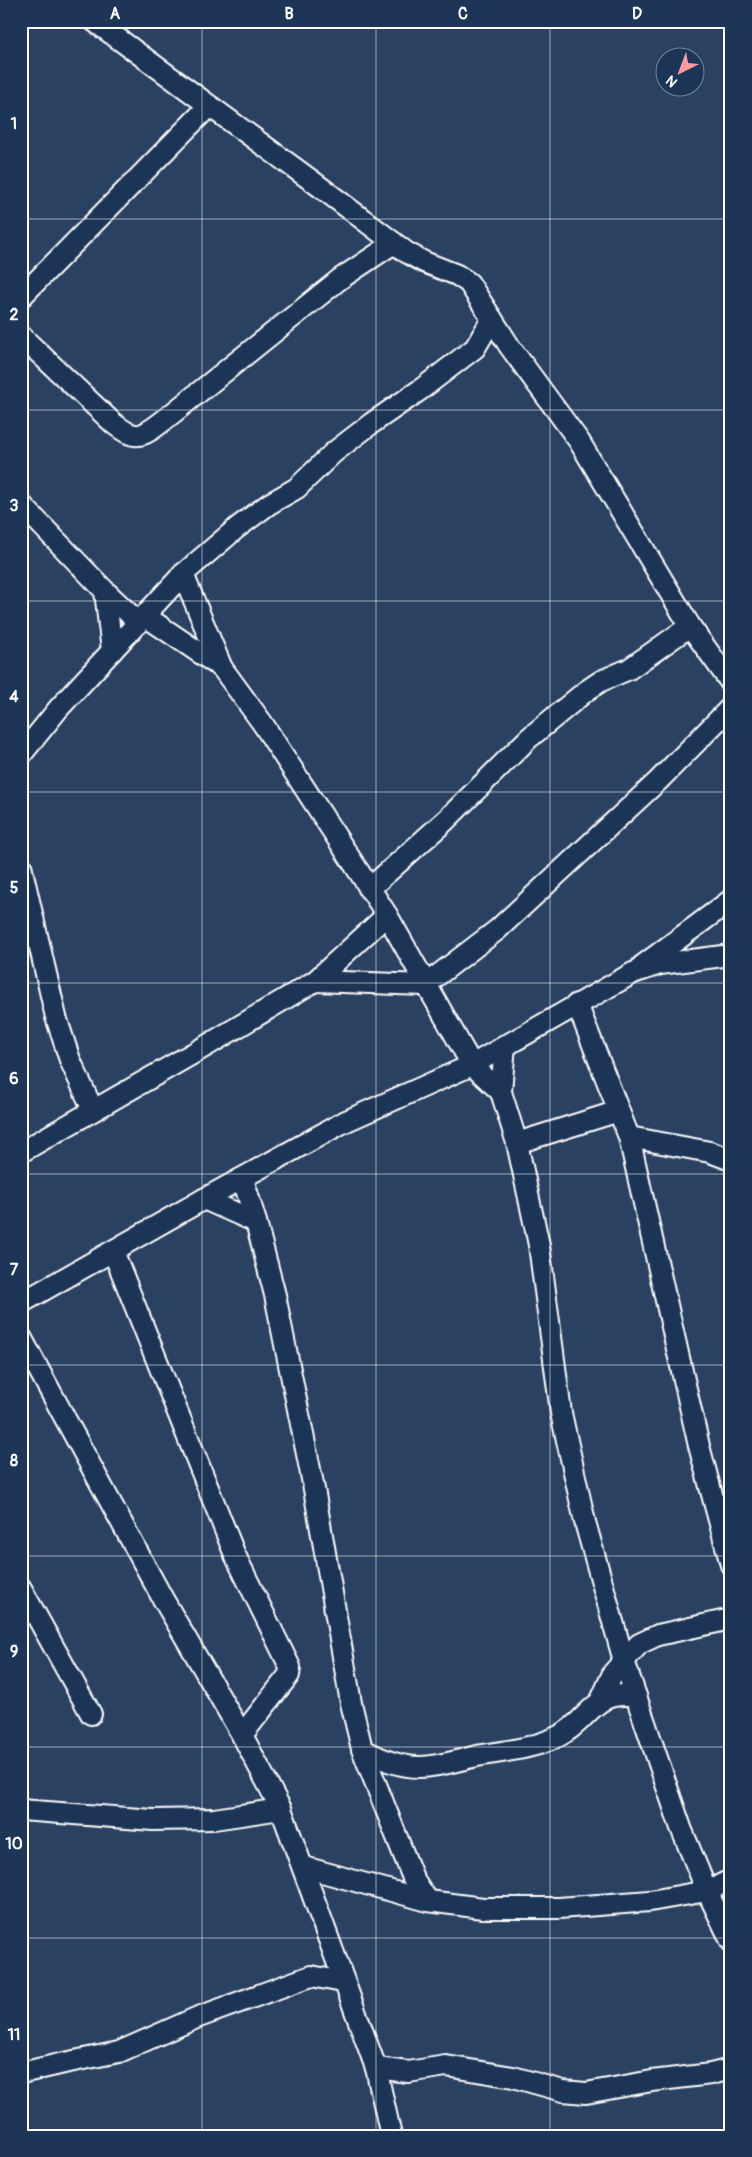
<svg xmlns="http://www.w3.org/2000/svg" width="752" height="2157" font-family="Pangolin,sans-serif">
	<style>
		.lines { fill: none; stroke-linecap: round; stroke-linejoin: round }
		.minor-casing { stroke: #fff; stroke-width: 24 }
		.minor { stroke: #1d3557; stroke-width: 20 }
		.grid { fill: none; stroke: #fff; stroke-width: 1; stroke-opacity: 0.55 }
		.neatline { fill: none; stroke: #fff; stroke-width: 2 }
		.grid-label { font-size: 16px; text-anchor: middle; font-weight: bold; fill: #fff }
	</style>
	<rect width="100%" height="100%" fill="#2a4161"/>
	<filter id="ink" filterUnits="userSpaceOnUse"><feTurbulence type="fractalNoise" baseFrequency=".02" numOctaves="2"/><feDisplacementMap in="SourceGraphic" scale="10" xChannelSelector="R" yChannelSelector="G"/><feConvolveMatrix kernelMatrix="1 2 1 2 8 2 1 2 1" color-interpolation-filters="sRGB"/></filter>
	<g filter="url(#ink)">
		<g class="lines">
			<g class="minor-casing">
				<g id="minor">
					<path d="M94,21L323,189L406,252L424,262L457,275L469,283L510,347L579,441L690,626L731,683"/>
					<path d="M21,297L209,106"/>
					<path d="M21,336L113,423C136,441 141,438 163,421L340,279L394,243"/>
					<path d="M21,504L105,591L139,623"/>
					<path d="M183,574L222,668L263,724L387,915L472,1065L501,1092"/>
					<path d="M105,591L112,651"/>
					<path d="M145,616L222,668"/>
					<path d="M21,755L59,708L183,574L238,527L269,504L297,488L333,453L372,423L420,390L475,348L492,319"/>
					<path d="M21,866L56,1017L70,1060L93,1110"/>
					<path d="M369,889L446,820L529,738L586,691L601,681L629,669L690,626"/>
					<path d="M642,966L731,900"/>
					<path d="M315,981L425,985L497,930L658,781L731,707"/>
					<path d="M577,1004L629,1137L699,1446L731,1565"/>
					<path d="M505,1045L501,1092L517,1143L539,1245L561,1413L585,1522L624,1661L681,1828L707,1891L731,1941"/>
					<path d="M629,1137L710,1152L731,1160"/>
					<path d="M517,1143L619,1111"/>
					<path d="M21,1152L206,1046L315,981L387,915"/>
					<path d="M243,1179L256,1222L275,1295L314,1489L351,1703L362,1749L413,1878L428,1901"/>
					<path d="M204,1199L256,1222"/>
					<path d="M113,1251L235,1555L290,1667L289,1675L242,1735"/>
					<path d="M21,1303L204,1199L344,1122L472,1065L633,973L660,964L731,955"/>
					<path d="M21,1337L163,1599L242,1735L281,1809L376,2068L391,2136"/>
					<path d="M21,1588L91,1714"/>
					<path d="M601,1700L613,1673L639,1644L658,1635L731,1619"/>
					<path d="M362,1749C381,1759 399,1767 420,1767C440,1767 458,1760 477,1756C505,1751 533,1749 559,1736C591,1720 592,1689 636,1696"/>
					<path d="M21,1810L153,1820L214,1819L281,1809"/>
					<path d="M304,1867L428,1901L483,1908H559L650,1901L707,1891L731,1880"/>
					<path d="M376,2068L408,2072L446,2066L513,2077L563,2091L586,2093L652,2081L711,2074L731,2069"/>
					<path d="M21,2073L64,2063L119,2052L196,2018L311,1976L343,1982"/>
				</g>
			</g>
			<use href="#minor" class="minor"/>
		</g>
	</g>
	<path class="grid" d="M202,21V2136M376,21V2136M550,21V2136M21,219H731M21,410H731M21,601H731M21,792H731M21,983H731M21,1174H731M21,1365H731M21,1556H731M21,1747H731M21,1938H731"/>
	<rect width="752" height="2157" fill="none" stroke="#1d3557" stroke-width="55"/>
	<g transform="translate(680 72) rotate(222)"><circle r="24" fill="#1d3557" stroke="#77869a"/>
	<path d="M0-4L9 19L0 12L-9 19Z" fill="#ff9aa2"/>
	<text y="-8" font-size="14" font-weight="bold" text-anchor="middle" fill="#ffffff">N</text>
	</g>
	<rect x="28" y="28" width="696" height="2102" class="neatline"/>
	<g class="grid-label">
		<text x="115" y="19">A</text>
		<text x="289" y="19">B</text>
		<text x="463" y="19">C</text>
		<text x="637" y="19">D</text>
		<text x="14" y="129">1</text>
		<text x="14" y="320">2</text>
		<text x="14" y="511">3</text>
		<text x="14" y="702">4</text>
		<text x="14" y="893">5</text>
		<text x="14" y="1084">6</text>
		<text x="14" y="1275">7</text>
		<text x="14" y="1466">8</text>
		<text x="14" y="1657">9</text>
		<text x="14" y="1849">10</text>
		<text x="14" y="2040">11</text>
	</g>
</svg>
